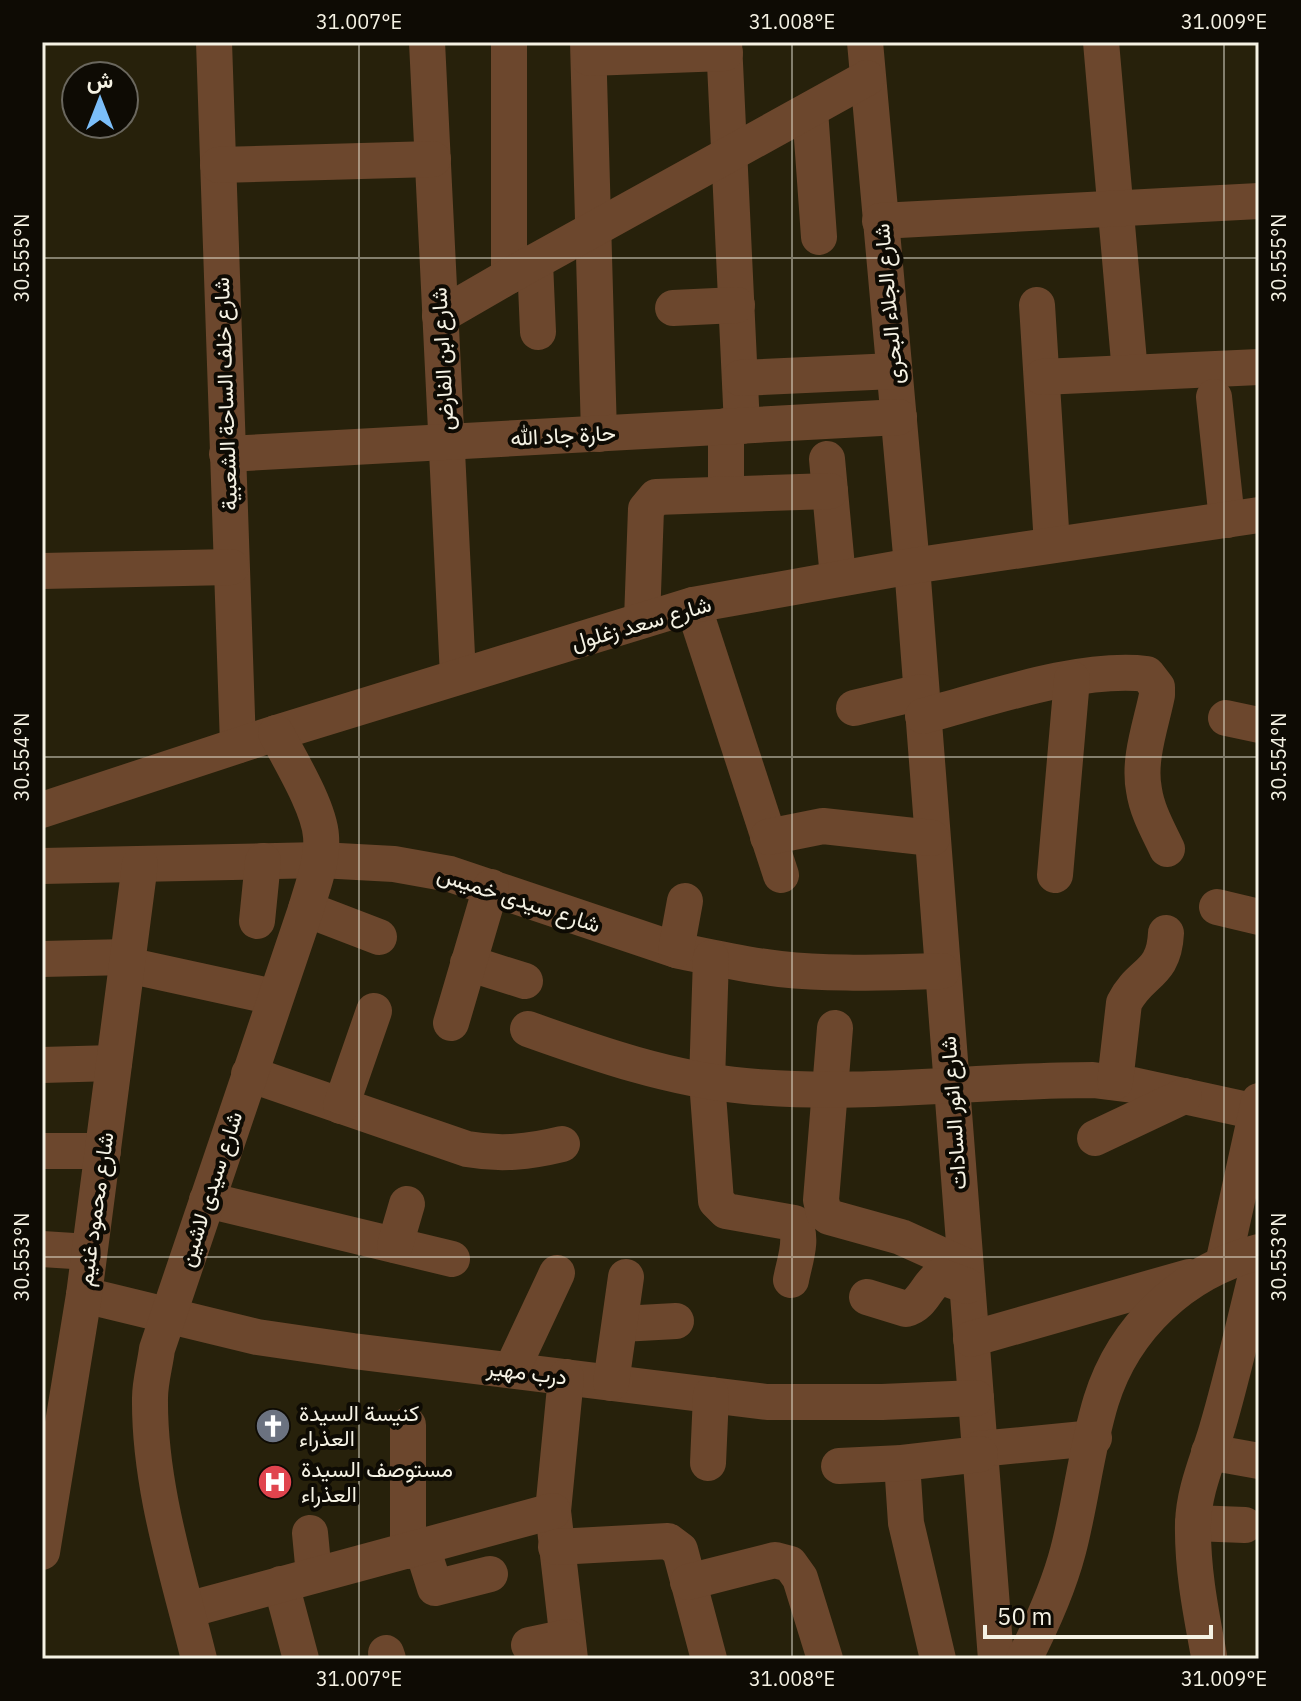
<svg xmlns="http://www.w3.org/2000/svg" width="1301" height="1701" font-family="'IBM Plex Sans',Vazirmatn,sans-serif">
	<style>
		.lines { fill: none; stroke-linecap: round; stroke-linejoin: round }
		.minor { stroke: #6c472d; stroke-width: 36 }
		.ticks { fill: none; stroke: #f5f2e4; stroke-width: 2; stroke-opacity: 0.45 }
		.labels { text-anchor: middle; stroke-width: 8; stroke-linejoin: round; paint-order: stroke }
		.street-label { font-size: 22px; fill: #f5f2e4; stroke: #0e0b04 }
		.poi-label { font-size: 22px; fill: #f5f2e4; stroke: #0e0b04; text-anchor: start }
		.neatline { fill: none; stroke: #f5f2e4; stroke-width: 3 }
		.ticks-label { font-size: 20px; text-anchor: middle; fill: #f5f2e4 }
	</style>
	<rect width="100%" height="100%" fill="#27210b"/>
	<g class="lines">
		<g class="minor">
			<path d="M214,42L238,745"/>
			<path d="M427,42L458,676"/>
			<path d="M509,42V276"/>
			<path d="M588,42L599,434"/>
			<path d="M724,42L742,426"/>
			<path d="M865,42L912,566L996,1659"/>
			<path d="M1101,42L1130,373"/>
			<path d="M589,58L725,53"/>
			<path d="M810,110L819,237"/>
			<path d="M218,165L433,159"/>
			<path d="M880,221L1259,201"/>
			<path d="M535,262L538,332"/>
			<path d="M1037,305L1052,545"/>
			<path d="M673,308L737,305"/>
			<path d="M440,316L509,276L867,78"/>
			<path d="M1042,377L1259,367"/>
			<path d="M740,378L894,371"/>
			<path d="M1214,397L1227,520"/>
			<path d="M726,426V494"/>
			<path d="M227,454L899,417"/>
			<path d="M827,459L838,578"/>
			<path d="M42,571L231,567"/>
			<path d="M693,605L781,875"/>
			<path d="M642,620L646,509L656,497L830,491"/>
			<path d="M854,708L921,692"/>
			<path d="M923,716C988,699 1080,666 1147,674L1157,687V695C1151,725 1138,759 1144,790C1147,811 1158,830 1167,849"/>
			<path d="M1226,718L1259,725"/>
			<path d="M42,810L276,733L693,605L912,566L1259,515"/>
			<path d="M768,837L823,826L932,838"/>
			<path d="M42,866L320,860L394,864L450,874L676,950C710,957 745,965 780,969C834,975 888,972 942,971"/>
			<path d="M1055,875L1072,679"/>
			<path d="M1217,907L1259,917"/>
			<path d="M306,909L379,937"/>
			<path d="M257,921L263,861"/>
			<path d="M676,950L685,901"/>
			<path d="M711,958L707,1081L716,1201L726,1211L794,1223C804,1238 794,1263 791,1280"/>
			<path d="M42,959L128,957"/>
			<path d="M468,963L525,981"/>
			<path d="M127,965L274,997"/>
			<path d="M451,1023L491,887"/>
			<path d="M835,1028L821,1200L824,1213L829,1217L901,1237L965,1266"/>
			<path d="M528,1029C598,1054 670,1079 745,1086C861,1097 977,1080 1093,1080L1133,1085L1257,1112"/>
			<path d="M42,1065L114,1063"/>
			<path d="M249,1074L467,1149C501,1155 529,1152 562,1144"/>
			<path d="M1115,1082L1124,1003C1140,971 1164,976 1166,933"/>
			<path d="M341,1106L374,1011"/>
			<path d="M1095,1138L1184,1096"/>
			<path d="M42,1151H103"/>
			<path d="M207,1200L452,1259"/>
			<path d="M395,1245L407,1204"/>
			<path d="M42,1249L89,1252"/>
			<path d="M1223,1264L1259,1101"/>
			<path d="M84,1295L257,1337L353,1351L767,1402H882L976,1398"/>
			<path d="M867,1297L906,1309C923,1305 926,1286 940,1276L967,1286"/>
			<path d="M621,1324L676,1321"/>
			<path d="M971,1339L1189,1277"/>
			<path d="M512,1369L557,1273"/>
			<path d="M566,1377L553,1511L570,1659"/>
			<path d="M611,1383L626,1277"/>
			<path d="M979,1449L1094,1438"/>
			<path d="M1209,1452L1259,1461"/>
			<path d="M708,1463L711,1395"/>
			<path d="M902,1463L906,1523L938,1659"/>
			<path d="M839,1466L902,1463L980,1454"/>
			<path d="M1193,1523L1245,1525"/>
			<path d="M310,1533L314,1575"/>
			<path d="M422,1547L435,1588L490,1574"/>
			<path d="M556,1547L668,1541L680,1550L709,1659"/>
			<path d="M408,1551V1425"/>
			<path d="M42,1552L84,1295L140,864"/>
			<path d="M688,1582L775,1560L790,1564L800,1578L825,1659"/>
			<path d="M281,1584L301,1659"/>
			<path d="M187,1610L553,1511"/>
			<path d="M529,1645L567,1637"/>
			<path d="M386,1653L388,1659"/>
			<path d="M1209,1656C1201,1613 1192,1568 1193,1523C1194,1490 1208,1460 1217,1429C1233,1375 1245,1319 1259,1264"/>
			<path d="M199,1659C178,1574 149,1486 150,1398C150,1382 155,1365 157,1349L306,909C313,885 323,860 321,836C319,807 290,760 276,733"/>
			<path d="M1024,1659C1042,1624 1058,1589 1068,1551C1081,1502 1086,1450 1101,1401C1124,1327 1184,1271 1259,1252"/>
		</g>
	</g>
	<path class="ticks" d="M359,42V1659M792,42V1659M1224,42V1659M42,258H1259M42,757H1259M42,1257H1259"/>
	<defs>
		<g id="church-disc" transform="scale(1.8)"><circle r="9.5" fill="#6b7280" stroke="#0e0b04"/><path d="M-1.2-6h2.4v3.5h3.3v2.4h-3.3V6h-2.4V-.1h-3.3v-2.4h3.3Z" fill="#fff"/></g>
		<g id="hospital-disc" transform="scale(1.8)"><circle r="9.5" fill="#e0444e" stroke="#0e0b04"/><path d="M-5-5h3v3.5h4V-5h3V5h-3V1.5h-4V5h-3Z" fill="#fff"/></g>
	</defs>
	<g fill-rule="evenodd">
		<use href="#church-disc" x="273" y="1426"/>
		<use href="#hospital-disc" x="275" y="1482"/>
	</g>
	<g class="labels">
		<g class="street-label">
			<text transform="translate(888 304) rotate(-95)" y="8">شارع الجلاء البحرى</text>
			<text transform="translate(442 359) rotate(-93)" y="8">شارع ابن الفارض</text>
			<text transform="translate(225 394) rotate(-92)" y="8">شارع خلف الساحة الشعبية</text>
			<text transform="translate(563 435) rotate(-3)" y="8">حارة جاد الله</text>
			<text transform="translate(641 623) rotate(-16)" y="8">شارع سعد زغلول</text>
			<text transform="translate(519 899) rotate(18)" y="8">شارع سيدى خميس</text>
			<text transform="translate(953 1113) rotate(-94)" y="8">شارع انور السادات</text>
			<text transform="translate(210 1189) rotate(-72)" y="8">شارع سيدى لاشين</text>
			<text transform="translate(95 1209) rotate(-82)" y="8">شارع محمود غنيم</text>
			<text transform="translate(527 1372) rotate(7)" y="8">درب مهير</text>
		</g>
		<g class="poi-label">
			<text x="299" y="1421">كنيسة السيدة<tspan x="299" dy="25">العذراء</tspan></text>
			<text x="301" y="1477">مستوصف السيدة<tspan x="301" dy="25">العذراء</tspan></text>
		</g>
	</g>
	<rect width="1301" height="1701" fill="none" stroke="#0e0b04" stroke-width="88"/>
	<g transform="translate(100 100)"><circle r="38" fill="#0e0b04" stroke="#6a675e" stroke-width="2"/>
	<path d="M0-6L14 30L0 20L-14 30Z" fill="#7bbef9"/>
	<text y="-12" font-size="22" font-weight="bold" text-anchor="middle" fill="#f5f2e4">ش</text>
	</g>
	<path d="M985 1625v12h226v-12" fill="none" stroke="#f5f2e4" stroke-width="4"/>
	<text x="997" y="1625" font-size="24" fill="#f5f2e4" stroke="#0e0b04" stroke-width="6" paint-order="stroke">50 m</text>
	<rect x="44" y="44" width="1213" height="1613" class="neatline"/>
	<g class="ticks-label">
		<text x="359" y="29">31.007°E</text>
		<text x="792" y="29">31.008°E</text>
		<text x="1224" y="29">31.009°E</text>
		<text transform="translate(22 258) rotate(-90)" y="7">30.555°N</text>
		<text transform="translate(1279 258) rotate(-90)" y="7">30.555°N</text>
		<text transform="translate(22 757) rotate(-90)" y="7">30.554°N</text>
		<text transform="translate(1279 757) rotate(-90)" y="7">30.554°N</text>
		<text transform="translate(22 1257) rotate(-90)" y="7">30.553°N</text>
		<text transform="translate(1279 1257) rotate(-90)" y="7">30.553°N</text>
		<text x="359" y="1686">31.007°E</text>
		<text x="792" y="1686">31.008°E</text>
		<text x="1224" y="1686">31.009°E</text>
	</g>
</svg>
